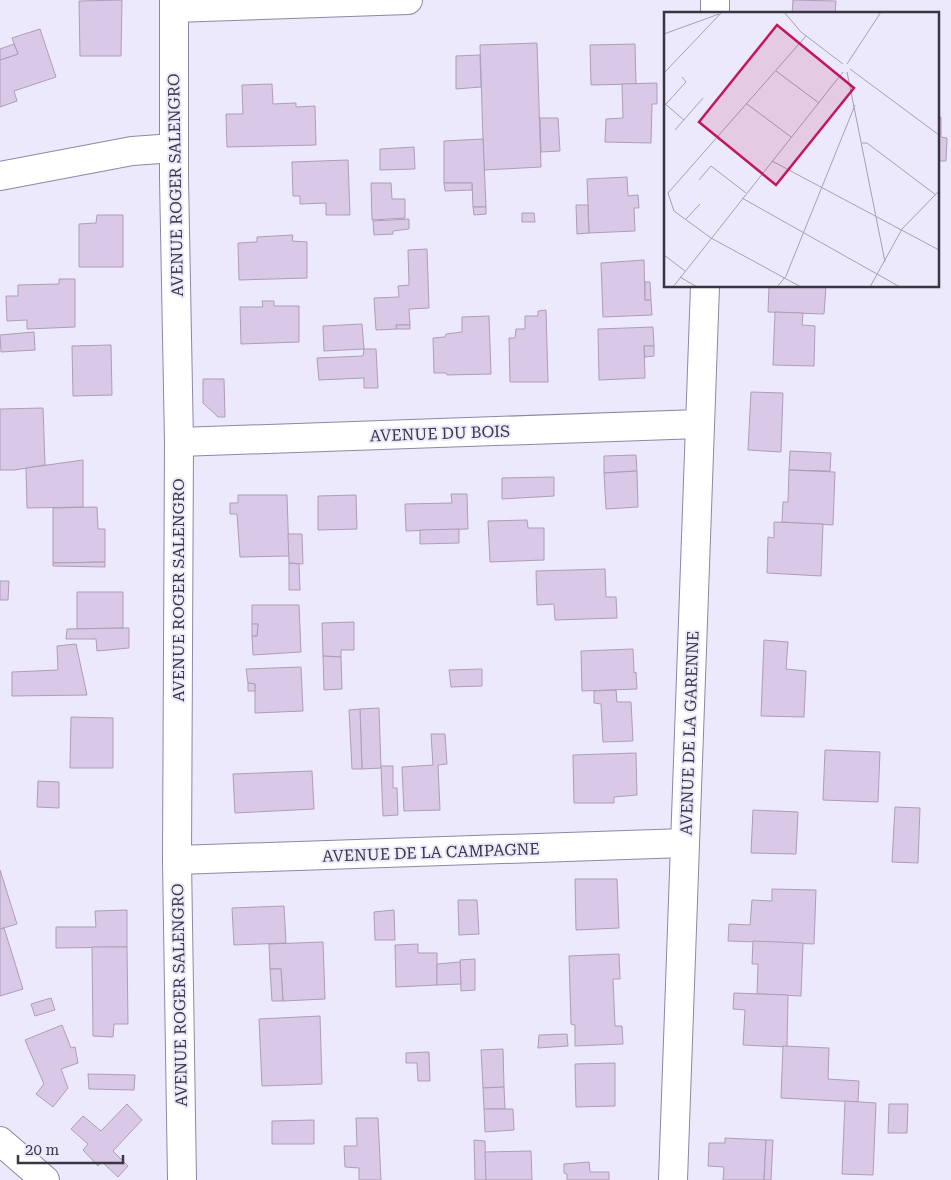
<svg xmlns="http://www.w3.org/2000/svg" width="951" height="1180" font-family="'Roboto Serif',serif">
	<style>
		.building { fill: #dac9e6; stroke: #ad9db9 }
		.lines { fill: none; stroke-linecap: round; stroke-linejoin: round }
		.minor-casing { stroke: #8c88a4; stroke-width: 30 }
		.minor { stroke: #fff; stroke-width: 28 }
		.labels { text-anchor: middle; stroke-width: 4; stroke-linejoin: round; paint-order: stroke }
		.street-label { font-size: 16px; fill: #383642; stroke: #ece9fc }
		.inset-road { fill: none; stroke: #a4a1b2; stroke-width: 1 }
		.view { fill: #c2185b; fill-opacity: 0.15; stroke: #c2185b; stroke-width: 2.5 }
		.inset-edge { fill: none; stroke: #383642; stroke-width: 2.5 }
	</style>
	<rect width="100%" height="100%" fill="#ece9fc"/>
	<g class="building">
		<path d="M122,0L121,56H80L79,1Z"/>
		<path d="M793,0L836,1L835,14H792Z"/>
		<path d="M40,29L56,77L14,91L17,101L0,107V60L18,54L12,38Z"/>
		<path d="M537,43L541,167L484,170L480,45Z"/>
		<path d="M14,44L18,54L0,60V49Z"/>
		<path d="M635,44L636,84L591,85L590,45Z"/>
		<path d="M480,55L481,87L456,89V56Z"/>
		<path d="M657,83V104H652L651,143L605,142L606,119L623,118L622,84Z"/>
		<path d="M272,84L273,104L296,103V107L315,106L316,145L227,147L226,114H243L242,85Z"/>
		<path d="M937,117H941V137L947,138L946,161H937Z"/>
		<path d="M540,118H558L560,151L541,152Z"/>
		<path d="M483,139L486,207H473L472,183H444V141Z"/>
		<path d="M414,147L415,169L380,170V149Z"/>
		<path d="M348,160L350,215H326V203L300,204V196H293L292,162Z"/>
		<path d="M627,177L628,196L638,195L639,208H634L635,231L589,233L587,179Z"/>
		<path d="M371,183H391L392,199H405V218L372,220Z"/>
		<path d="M444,183H472V190L445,191Z"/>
		<path d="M576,205H588L589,233L577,234Z"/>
		<path d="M473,207H486V214L474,215Z"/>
		<path d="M522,213H534L535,222H522Z"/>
		<path d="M97,215H123V267H79V224L96,223Z"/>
		<path d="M409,219V229L393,231V234L374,235L373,221Z"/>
		<path d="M293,235L292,241L307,242V278L239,280L238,243L257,242V237Z"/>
		<path d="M427,249L429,308L409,309L410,325H396L397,329L376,330L374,298L399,297L398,286L409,285L408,250Z"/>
		<path d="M644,260L645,300H651L652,315L603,317L601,263Z"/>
		<path d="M59,279H75V327L27,329V320L7,321L6,296H18V285L59,284Z"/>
		<path d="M645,282H650L651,300H645Z"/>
		<path d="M769,286H826L824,314L768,312Z"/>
		<path d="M262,301H274V306H299V342L241,344L240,307H263Z"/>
		<path d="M546,310L548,382H510L509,338H515L516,329H525V316H538V311Z"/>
		<path d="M775,312L803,313L802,325L815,326L814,366L773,365Z"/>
		<path d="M489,316L491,374L447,375L446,373H434L433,338L445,337L446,334L462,332V317Z"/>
		<path d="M362,324L364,349L324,351L323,326Z"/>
		<path d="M396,325H410V329H397Z"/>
		<path d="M653,327L654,346H644L645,378L599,380L598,329Z"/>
		<path d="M34,332L35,350L1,352L0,335Z"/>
		<path d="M111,345L112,395L73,396L72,346Z"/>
		<path d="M644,346H654V356L645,357Z"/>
		<path d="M364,349H376L378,388H364V378L319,380L317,358L363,356Z"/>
		<path d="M203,379H224L225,417H218L203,403Z"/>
		<path d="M751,392L783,393L781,452L748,450Z"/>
		<path d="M43,408L45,465L15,470H0V409Z"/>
		<path d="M790,451L831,453L830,471L789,470Z"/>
		<path d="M636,455L637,471L604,473V456Z"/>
		<path d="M83,460V507L27,508L26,468Z"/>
		<path d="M789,470L835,472L833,525L782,522L783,502H788Z"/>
		<path d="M637,471L638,507L606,509L604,473Z"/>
		<path d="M554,477V496L502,499V478Z"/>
		<path d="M451,494H467L468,529L406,531L405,504L452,503Z"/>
		<path d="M238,495H287L289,556L240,557L237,514H230V503H238Z"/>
		<path d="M356,495L357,529L318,530V496Z"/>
		<path d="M97,507L98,529H105V562L53,563V508Z"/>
		<path d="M527,520L528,528H544V560L490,562L488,521Z"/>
		<path d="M774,522L823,524L821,576L767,573L768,537L774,538Z"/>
		<path d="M459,529V543L420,544V530Z"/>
		<path d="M288,534H302L303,564L289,563Z"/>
		<path d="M105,562V567L53,566V563Z"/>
		<path d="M289,563L299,564L300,590H289Z"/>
		<path d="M605,569L606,597H616L617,618L555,620L554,604L537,605L536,571Z"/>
		<path d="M0,581H9L8,600H0Z"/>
		<path d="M77,592H123V628L77,629Z"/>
		<path d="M252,605H299L301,652L253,655L252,636H257L258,624H252Z"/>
		<path d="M354,622V650H341V657L323,656L322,623Z"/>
		<path d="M252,624H258L257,636H252Z"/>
		<path d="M129,628V648L97,651L96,639H66L67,629Z"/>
		<path d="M764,640L788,642L786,669L806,671L804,717L761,716Z"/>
		<path d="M76,644L87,695L12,696V672L58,670L57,646Z"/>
		<path d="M633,649L634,673L636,672L637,689L582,691L581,651Z"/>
		<path d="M323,656L341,657L342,689L324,690Z"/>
		<path d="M301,667L303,711L255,713V684L248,683L246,669Z"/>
		<path d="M482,669V686L451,687L449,670Z"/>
		<path d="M248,683L255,684V691H248Z"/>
		<path d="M616,690L617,702H631L633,741L603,742L601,704L594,703V691Z"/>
		<path d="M379,708L381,768L362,769L360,709Z"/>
		<path d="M360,709L362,769H352L349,710Z"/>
		<path d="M71,717L113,718V768H70Z"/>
		<path d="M431,734H445L447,764L438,765L440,810L404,811L402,767L433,765Z"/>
		<path d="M825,750L880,752L878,802L823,800Z"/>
		<path d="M636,753L637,795L614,797V803H574L573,755Z"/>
		<path d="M381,766H393V788H397L398,815L383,816Z"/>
		<path d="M312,771L314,809L235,813L233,774Z"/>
		<path d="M38,781L59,782V808L37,807Z"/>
		<path d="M895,807L920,808L918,863L892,862Z"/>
		<path d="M753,810L798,812L796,854L751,853Z"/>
		<path d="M0,870L17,924L0,929Z"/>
		<path d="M575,879H617L619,928L576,930Z"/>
		<path d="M772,889L816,890L814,944L728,941L729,924L750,925L752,900L772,901Z"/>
		<path d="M458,900H477L479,934L459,935Z"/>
		<path d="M284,906L286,943L234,945L232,908Z"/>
		<path d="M127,910V947L56,948V927H96L95,911Z"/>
		<path d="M394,910L395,940H375L374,912Z"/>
		<path d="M4,928L23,989L0,996V929Z"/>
		<path d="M753,941L803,943L801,996L757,994L758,964H752Z"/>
		<path d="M323,942L325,999L283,1001L281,969H270L269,944Z"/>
		<path d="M418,944V953H437V985L396,987L395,945Z"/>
		<path d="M92,947H127L128,1024H114L113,1037L93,1036Z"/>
		<path d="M619,954L620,979H613L615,1026H622L623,1044L575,1046V1025L571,1024L569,956Z"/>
		<path d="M475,959V990L461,991L460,960Z"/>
		<path d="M460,962L461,984L437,985V964Z"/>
		<path d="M270,969H281L283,1001H272Z"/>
		<path d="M734,993L788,995L787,1047L743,1045L745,1010L733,1009Z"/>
		<path d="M51,998L55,1010L35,1016L31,1004Z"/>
		<path d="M320,1016L322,1084L262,1086L259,1019Z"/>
		<path d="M62,1025L71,1048L75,1047L78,1063L61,1069L68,1088L53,1107L36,1094L44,1084L25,1040Z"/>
		<path d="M567,1034L568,1046L538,1048L539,1035Z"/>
		<path d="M783,1046L829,1048L828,1079L859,1081L858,1102L781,1098Z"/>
		<path d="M503,1049L504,1087L483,1088L481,1050Z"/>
		<path d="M429,1052L430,1081H418L417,1063H406V1053Z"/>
		<path d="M615,1063V1106L576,1107L575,1064Z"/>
		<path d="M88,1074L135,1075L134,1090L89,1089Z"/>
		<path d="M504,1087L505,1109H484L483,1088Z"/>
		<path d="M845,1101L876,1103L873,1175L842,1174Z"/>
		<path d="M127,1104L142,1120L113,1151L128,1166L118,1177L102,1162L98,1166L83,1150L88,1144L71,1129L83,1116L101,1131Z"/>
		<path d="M889,1104H908L907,1133H888Z"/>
		<path d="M484,1109H513L514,1130L485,1132Z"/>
		<path d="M356,1118H378L381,1180H359V1168L345,1167L344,1146H357Z"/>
		<path d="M314,1120V1144H272V1121Z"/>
		<path d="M725,1138L766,1140L764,1180H723L724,1167L708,1166L709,1143H725Z"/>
		<path d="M474,1140L485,1141L486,1180H475Z"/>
		<path d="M766,1140H773L771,1180H764Z"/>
		<path d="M531,1151L532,1180H486L485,1152Z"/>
		<path d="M589,1162L590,1172H609V1180H567V1174L564,1173V1164Z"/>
	</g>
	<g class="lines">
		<g class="minor-casing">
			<g id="minor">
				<path d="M174,0V178L179,442L177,860L182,1180"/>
				<path d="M174,8L408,0"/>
				<path d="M715,14V0"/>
				<path d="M0,176L132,151L174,148"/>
				<path d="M179,442L700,424"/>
				<path d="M177,860L685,843"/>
				<path d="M0,1141L45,1180"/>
				<path d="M673,1180L705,286"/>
			</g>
		</g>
		<use href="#minor" class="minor"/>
	</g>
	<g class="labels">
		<g class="street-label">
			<text transform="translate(175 185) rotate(-91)" y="6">AVENUE ROGER SALENGRO</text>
			<text transform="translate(440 433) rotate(-2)" y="6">AVENUE DU BOIS</text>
			<text transform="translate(178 590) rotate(-90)" y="6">AVENUE ROGER SALENGRO</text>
			<text transform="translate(689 733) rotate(-88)" y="6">AVENUE DE LA GARENNE</text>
			<text transform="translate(431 852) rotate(-2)" y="6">AVENUE DE LA CAMPAGNE</text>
			<text transform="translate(179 995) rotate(-91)" y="6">AVENUE ROGER SALENGRO</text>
		</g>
	</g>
	<g transform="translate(664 12)">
		<rect width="275" height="275" fill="#ece9fc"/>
		<path class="inset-road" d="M120,0L137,20L179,52M0,22L55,2M183,52L217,0M186,57L275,123M112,59L155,91M183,60L221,250M0,61L58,0M0,91L20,108M2,92L22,70L18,65M83,92L127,125M11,118L39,86M53,126L99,161M198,131H203L272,183M108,149L275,238M35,168L47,154L82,181M4,181L142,24M4,181L10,199L47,226L137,275M78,186L236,275M22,207L36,192M0,243L21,259M16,265L33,275M9,275L179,60M113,275L122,264L191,93M206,275L238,217L275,179"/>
		<path class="view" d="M113,13L190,76L112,173L35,110Z"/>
		<rect width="275" height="275" class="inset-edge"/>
	</g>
	<path d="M18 1155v8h105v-8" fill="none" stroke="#383642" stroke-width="2.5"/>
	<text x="25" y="1155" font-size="15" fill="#383642" stroke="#ece9fc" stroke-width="4" paint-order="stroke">20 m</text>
</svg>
